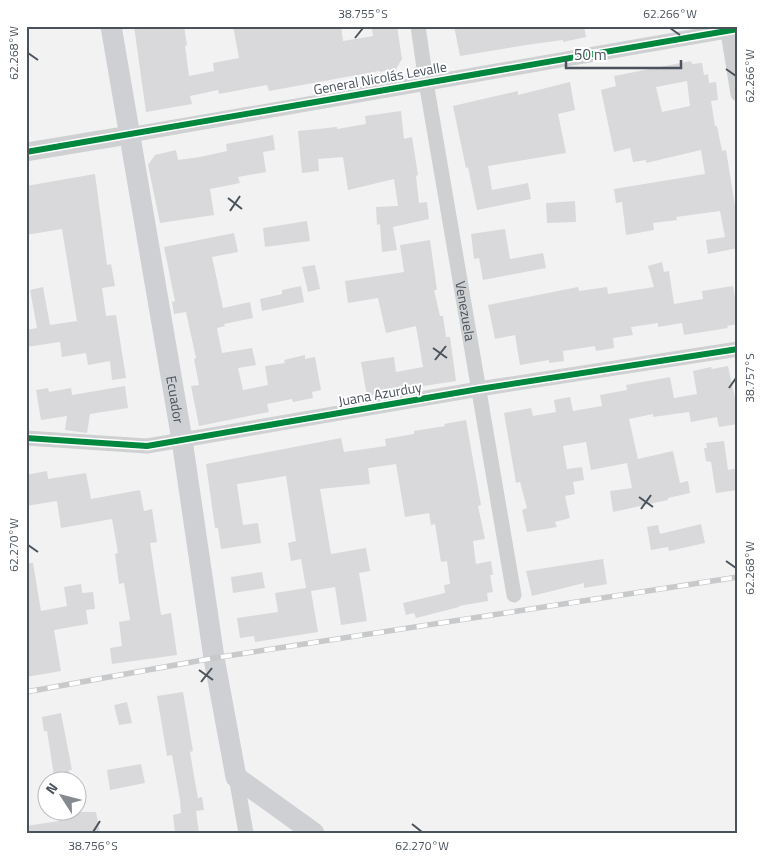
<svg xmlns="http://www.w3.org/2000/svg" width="764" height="859" font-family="'Titillium Web',sans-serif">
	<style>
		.building { fill: #d9d9db; fill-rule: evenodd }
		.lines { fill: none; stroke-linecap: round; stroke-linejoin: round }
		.minor { stroke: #ced0d2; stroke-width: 15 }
		.tertiary { stroke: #ced0d2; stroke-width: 19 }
		.secondary { stroke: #ced0d3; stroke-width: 21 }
		.rail-casing { stroke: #c8c9cb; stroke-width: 5.5 }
		.rail { stroke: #fff; stroke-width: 4; stroke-dasharray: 11; stroke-linecap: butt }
		.cycleway-casing { stroke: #fff; stroke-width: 9 }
		.cycleway { stroke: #00873e; stroke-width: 6 }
		.ticks { fill: none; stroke: #4a525c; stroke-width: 2 }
		.labels { text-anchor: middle; stroke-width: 4; stroke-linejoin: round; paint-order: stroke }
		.street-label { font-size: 14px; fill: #4a525c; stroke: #fff }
		.neatline { fill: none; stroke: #4a525c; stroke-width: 2 }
		.ticks-label { font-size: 12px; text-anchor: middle; fill: #4a525c }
	</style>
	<rect width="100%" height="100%" fill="#f2f2f2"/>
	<g class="building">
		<path d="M134,26H184L187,45L185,46L189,76L214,71L213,63L239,58L233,26H341L343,41L373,36L372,29L385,26H397L402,59L396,69L380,72L379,71L269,91L267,85L219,94L218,90L190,96L192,104L146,112Z"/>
		<path d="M454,26H584L586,37L563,42V40L526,45L460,56Z"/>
		<path d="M691,61L692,64L702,63L704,75L708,74L709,83L716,82L718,100L711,101L715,126H717L722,151L726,150L736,212H738V248L708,254L706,240L725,237L720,211L676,217L677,220L653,223L654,230L626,235L622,202L616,203L614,189L705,174L701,150L646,163V160L633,162L630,148L614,152L601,90L616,86L614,76ZM687,81L690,106L662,112L656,87Z"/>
		<path d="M570,82L575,110L558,114L566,153L488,166L492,190L528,183L531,199L477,210L468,167L466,168L453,106L518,91V95Z"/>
		<path d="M401,111L404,139L412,137L418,175L416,176L419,203L427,202L429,219L393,227L397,250L382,252L380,224L377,225L376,207L398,206L394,179L348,190L343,157L318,159L319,171L302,173L298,131L337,127V129L366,124L365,116Z"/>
		<path d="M273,135L275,150L263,152L266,172L238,177L240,183L210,189L214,215L160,223L148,165L155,155L176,150L178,160L200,157L227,151L226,144Z"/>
		<path d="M95,174L107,265L111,264L115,286L102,288L106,316L116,315L126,378L112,380L110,361L88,365L86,353L62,357L60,342L26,347V330L37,328L30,290L43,287L50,325L77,321L62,229L26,235V186Z"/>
		<path d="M575,201L576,222L547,223L546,203Z"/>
		<path d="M307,221L310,241L265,247L263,228Z"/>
		<path d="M505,229L510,259L543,253L546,268L483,280L479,258L474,259L471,234Z"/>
		<path d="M234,233L238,252L212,257L223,308L250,302L253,318L224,324L225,326L217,328L222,353L252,348L256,365L238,368L243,390L268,385L265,366L285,363L284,360L305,355V359L315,357L321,390L312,392L313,398L293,402L292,399L267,404L269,412L199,426L191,386L199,385L194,359L196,358L186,312L174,314L172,302L175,301L164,247Z"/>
		<path d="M430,240L437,290H434L440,316H443L446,337H450L456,381L417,387V390L403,393L402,390L367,396L361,362L394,357L396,372L423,367L416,326L386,333L378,298L348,303L345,281L404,272L400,245Z"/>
		<path d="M662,262L664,272L669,271L674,304L703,299L702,291L733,286L738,311V324L727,326L728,328L684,335L682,323L658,327V323L631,327L633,335L613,338L614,348L596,351L595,346L563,351L564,361L549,363V360L520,365L515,335L495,339L488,305L578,287L579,291L607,287L608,294L654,287L648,266Z"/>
		<path d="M315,265L320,289L308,292L302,267Z"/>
		<path d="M301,286L304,302L262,311L260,299L282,294V290Z"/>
		<path d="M728,366L735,398L738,397V424L719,427L717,417L691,422L689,412L653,417V414L629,419L638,459L673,451L680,483L688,481L690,493L668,498V500L613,512L610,491L632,488L627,463L591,470L586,442L563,446L567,469L582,467L584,480L573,482L575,494L565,496L570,518L555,522L557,527L527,532L522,510L527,508L520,482L516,483L504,413L531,408L533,416L556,412L554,400L570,397L573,411L602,406L600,395L627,390L626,385L670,377L674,398L697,394L693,371L711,367L712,369Z"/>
		<path d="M125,386L128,408L90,414L87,433L65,430L67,416L41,420L36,390L48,388L49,392L71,388L72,395Z"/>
		<path d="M466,420L481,505L478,506L485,539L473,541L476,564L491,561L493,575H490L493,592L487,593L488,601L459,606V607L416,618L414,613L406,615L403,603L445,593L444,585L450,584L447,561L441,562L435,524L431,525L429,513L405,517L396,464L368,468L370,484L320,489L331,554L366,548L370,571L359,573L367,621L341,625L335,587L311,591L318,632L255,642L254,636L240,638L237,618L278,612L275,593L306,588L301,559L291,561L288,543L296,541L286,476L237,484L243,525L258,523L261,543L221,549L218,528H215L206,464L341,438L344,452L386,446L385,439L414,434V431L445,426L444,424Z"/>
		<path d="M724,441L728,470L738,468V490L716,493L711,462L706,461L704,448H707L706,443Z"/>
		<path d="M47,471L48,479L86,473L91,499L140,490L144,511L152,509L157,542L150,543L161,615L171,613L177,655L112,664L110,648L122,646L119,622L130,620L124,583L119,584L115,554L118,553L112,519L61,528L57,501L26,506V475Z"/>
		<path d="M701,524L705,543L669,551L668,547L651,550L647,527L658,525L660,534Z"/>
		<path d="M603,559L607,584L584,588V583L532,596L526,571Z"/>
		<path d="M26,563H33L41,611L67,606L64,587L81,584L82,593L93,592L95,609L86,610L88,624L54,630L61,671L26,677Z"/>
		<path d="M262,572L265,588L233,593L231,577Z"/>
		<path d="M183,692L193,751L190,752L194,776L198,798L202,797L204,810L196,811L199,833H175L173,815L181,813L180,800L172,755L167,756L157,696Z"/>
		<path d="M127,702L132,723L119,725L114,705Z"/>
		<path d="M61,713L72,770H69L71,782H55L47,731H44L42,717Z"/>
		<path d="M141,764L145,783L110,790L107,770Z"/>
		<path d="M58,812H96L100,833H27L26,826L59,821Z"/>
	</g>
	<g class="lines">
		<g class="minor">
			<path id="s1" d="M418,26L426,82L514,595"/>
			<path d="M727,26L738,94"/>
			<path d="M129,135L738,29"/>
			<path d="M26,438L147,446L479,389L738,349"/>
			<path d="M236,777L246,833"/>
		</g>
		<path class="tertiary" d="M26,152L129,135"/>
		<path class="secondary" id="s2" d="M111,26L182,440L214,658L236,777L314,833"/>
		<g class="rail-casing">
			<path id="rail" d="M26,692L214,658L738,577"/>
		</g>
		<use href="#rail" class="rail"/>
		<g class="cycleway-casing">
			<g id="cycleway">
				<path d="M26,152L738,29"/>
				<path d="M26,438L147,446L479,389L738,349"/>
			</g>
		</g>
		<use href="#cycleway" class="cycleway"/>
	</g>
	<path class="ticks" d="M670,28L680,35M355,38L363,28M28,53L38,60M726,69L736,76M228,198L242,209M230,211L240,196M433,348L447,358M435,360L446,346M729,388L736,378M639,497L653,507M641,509L651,495M28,545L38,552M726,561L736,568M199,670L213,680M201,682L212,668M412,824L422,832M93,832L100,821"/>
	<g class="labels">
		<g class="street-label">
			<text transform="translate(380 78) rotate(-10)" y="5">General Nicolás Levalle</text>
			<text dy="5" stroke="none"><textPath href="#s1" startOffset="289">Venezuela</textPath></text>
			<text transform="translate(380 394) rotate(-10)" y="5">Juana Azurduy</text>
			<text dy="5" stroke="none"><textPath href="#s2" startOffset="379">Ecuador</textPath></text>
		</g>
	</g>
	<rect width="764" height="859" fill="none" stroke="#ffffff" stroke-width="55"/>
	<g transform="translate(62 796) rotate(306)"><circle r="24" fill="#ffffff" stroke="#b7babe"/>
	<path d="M0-4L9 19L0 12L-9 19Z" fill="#858a90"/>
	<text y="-8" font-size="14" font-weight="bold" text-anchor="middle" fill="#4a525c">N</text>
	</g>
	<path d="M566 60v8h115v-8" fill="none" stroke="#4a525c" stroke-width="2.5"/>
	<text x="574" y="60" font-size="15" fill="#4a525c" stroke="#ffffff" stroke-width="4" paint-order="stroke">50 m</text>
	<rect x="28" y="28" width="708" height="804" class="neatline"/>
	<g class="ticks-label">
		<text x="363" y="18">38.755°S</text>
		<text x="670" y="18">62.266°W</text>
		<text transform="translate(14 53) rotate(-90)" y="4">62.268°W</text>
		<text transform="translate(750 76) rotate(-90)" y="4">62.266°W</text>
		<text transform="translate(750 378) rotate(-90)" y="4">38.757°S</text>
		<text transform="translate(14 545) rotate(-90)" y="4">62.270°W</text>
		<text transform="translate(750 568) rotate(-90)" y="4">62.268°W</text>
		<text x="93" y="850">38.756°S</text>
		<text x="422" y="850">62.270°W</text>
	</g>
</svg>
